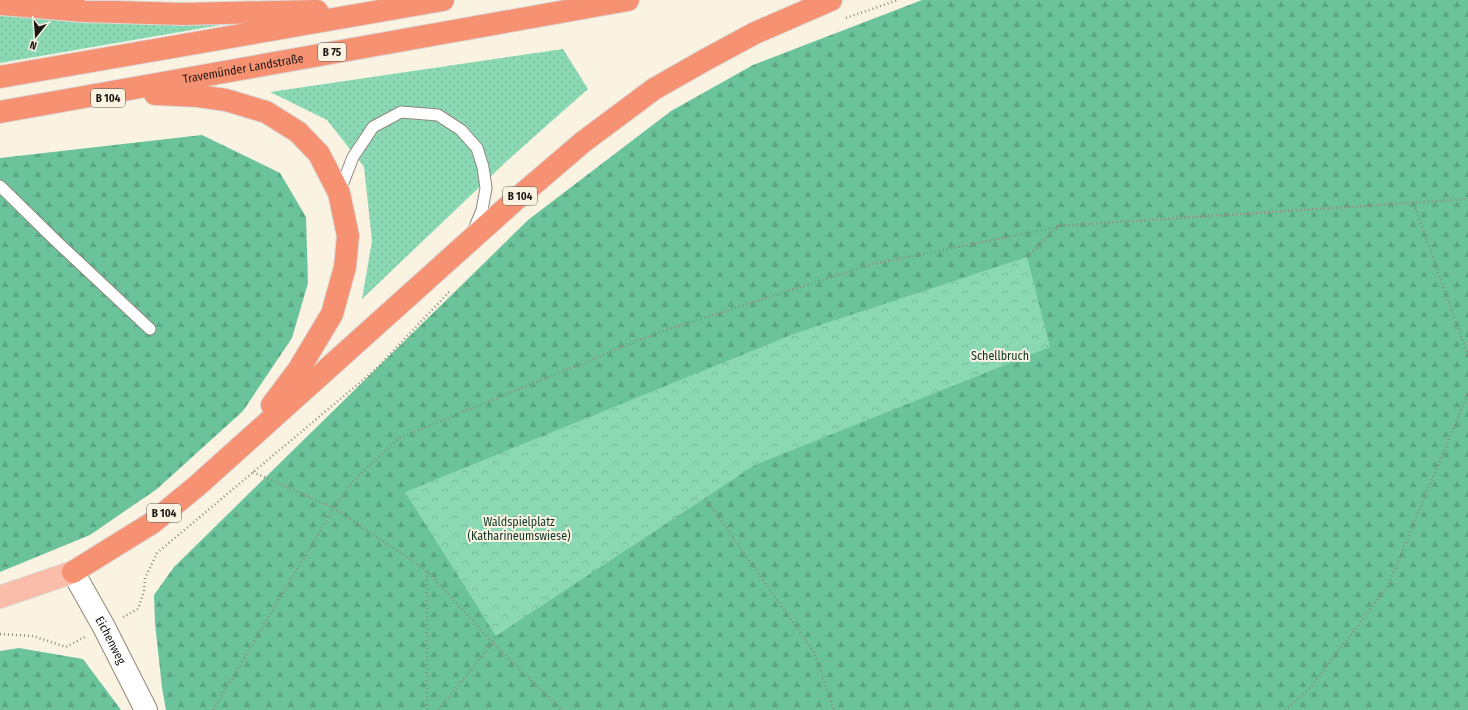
<svg xmlns="http://www.w3.org/2000/svg" width="1468" height="710" font-family="'Fira Sans Condensed',sans-serif">
	<style>
		.grass { fill: url(#grass-dots) }
		.forest { fill: url(#forest-firs) }
		.park { fill: url(#park-crowns) }
		.lines { fill: none; stroke-linecap: round; stroke-linejoin: round }
		.lane-casing { stroke: #8f897a; stroke-width: 13 }
		.secondary-casing { stroke: #8f897a; stroke-width: 24 }
		.primary-casing { stroke: #dbdad9; stroke-width: 24 }
		.highway-casing { stroke: #dbdad9; stroke-width: 24 }
		.path { stroke: #908b7f; stroke-width: 2.5; stroke-dasharray: 1 3; stroke-linecap: butt }
		.lane { stroke: #fff; stroke-width: 11 }
		.secondary { stroke: #fff; stroke-width: 22 }
		.primary { stroke: #fabdaa; stroke-width: 22 }
		.highway { stroke: #f69172; stroke-width: 22 }
		.labels { text-anchor: middle; stroke-width: 4; stroke-linejoin: round; paint-order: stroke }
		.shield { fill: #faf3e2; stroke: #5f5a52; stroke-width: 1 }
		.shield-label { font-size: 11px; font-weight: bold; fill: #1c1914 }
		.street-label { font-size: 12px; fill: #1c1914; stroke: #faf3e2 }
		.park-label { font-size: 12px; fill: #0e3626; stroke: #faf3e2 }
	</style>
	<defs>
		<pattern id="grass-dots" width="8" height="8" patternUnits="userSpaceOnUse"><rect width="8" height="8" fill="#8bd9b4"/><path d="M2 2h.1M6 6h.1" fill="none" stroke="#77ba9a" stroke-width="1.8" stroke-linecap="round"/></pattern>
		<pattern id="forest-firs" width="22" height="20" patternUnits="userSpaceOnUse"><rect width="22" height="20" fill="#6ac39b"/><path d="M5 1l3.5 6h-7zM16 11l3.5 6h-7z" fill="#5ba785"/></pattern>
		<pattern id="park-crowns" width="20" height="18" patternUnits="userSpaceOnUse"><rect width="20" height="18" fill="#8bd9b4"/><path d="M2 6a3 3 0 1 1 6 0M12 15a3 3 0 1 1 6 0" fill="none" stroke="#77ba9a"/></pattern>
	</defs>
	<rect width="100%" height="100%" fill="#faf3e2"/>
	<g class="grass">
		<path d="M0,15L238,22L0,63Z"/>
		<path d="M563,49L588,89L509,159L362,299L372,241L364,167L327,120L270,92Z"/>
	</g>
	<g class="forest">
		<path d="M922,0H1468V710H166L162,688L155,623L154,595L174,567L528,220L671,111L753,65Z"/>
		<path d="M202,135L280,173L306,217L308,283L292,338L243,411L157,489L90,535L0,572V158Z"/>
		<path d="M19,648L83,659L121,710H0V651Z"/>
	</g>
	<path class="park" d="M1027,257L1050,347L755,465L496,636L405,492L796,333Z"/>
	<g class="lines">
		<g class="lane-casing">
			<g id="lane">
				<path d="M0,186L55,240L150,329"/>
				<path d="M339,193L353,157L373,127L401,112L438,115L461,130L477,148L483,167L486,188L482,210L473,232"/>
			</g>
		</g>
		<g class="secondary-casing">
			<g id="secondary">
				<path id="s1" d="M73,572L104,627L146,710"/>
			</g>
		</g>
		<g class="primary-casing">
			<path id="primary" d="M0,597L73,572"/>
		</g>
		<g class="highway-casing">
			<g id="highway">
				<path d="M0,4L84,11L182,14L317,11"/>
				<path d="M0,77L443,0"/>
				<path d="M155,94L198,96L226,100L266,112L298,132L319,154L339,193L348,236L345,267L332,314L299,369L272,405"/>
				<path id="s2" d="M0,112L628,0"/>
				<path d="M73,572L152,523L198,485L514,201L583,142L654,89L705,60L755,33L831,0"/>
			</g>
		</g>
		<g class="path">
			<path d="M846,18L898,0"/>
			<path d="M1414,204L1468,356"/>
			<path d="M1027,257L1058,227L1057,226L1468,199"/>
			<path d="M253,472L334,508L427,571L493,643L562,710"/>
			<path d="M705,498L814,652L834,710"/>
			<path d="M427,572V710"/>
			<path d="M123,617L138,609L144,591L145,578L157,553L376,369L451,290"/>
			<path d="M0,634L33,636L66,647L85,637"/>
			<path d="M213,710L334,508L354,480L399,438L657,333L872,264L1058,227"/>
			<path d="M438,710L493,643L496,636"/>
			<path d="M1285,710L1311,687L1388,586L1468,393"/>
		</g>
		<use href="#lane" class="lane"/>
		<use href="#secondary" class="secondary"/>
		<use href="#primary" class="primary"/>
		<use href="#highway" class="highway"/>
	</g>
	<g class="labels">
		<g class="shield">
			<rect x="318" y="43" width="28" height="18" rx="3"/>
			<rect x="91" y="89" width="34" height="18" rx="3"/>
			<rect x="503" y="187" width="34" height="18" rx="3"/>
			<rect x="147" y="504" width="34" height="18" rx="3"/>
		</g>
		<g class="shield-label">
			<text x="332" y="56">B 75</text>
			<text x="108" y="102">B 104</text>
			<text x="520" y="200">B 104</text>
			<text x="164" y="517">B 104</text>
		</g>
		<g class="street-label">
			<text dy="4" stroke="none"><textPath href="#s2" startOffset="247">Travemünder Landstraße</textPath></text>
			<text dy="4" stroke="none"><textPath href="#s1" startOffset="78">Eichenweg</textPath></text>
		</g>
		<g class="park-label">
			<text x="1000" y="360">Schellbruch</text>
			<text x="519" y="526">Waldspielplatz<tspan x="519" dy="14">(Katharineumswiese)</tspan></text>
		</g>
	</g>
	<g transform="translate(36 36) rotate(197)" stroke="#faf3e2" stroke-width="3" paint-order="stroke">
	<path d="M0-3L7 15L0 10L-7 15Z" fill="#1c1914"/>
	<text y="-6" font-size="11" font-weight="bold" text-anchor="middle" fill="#1c1914">N</text>
	</g>
</svg>
